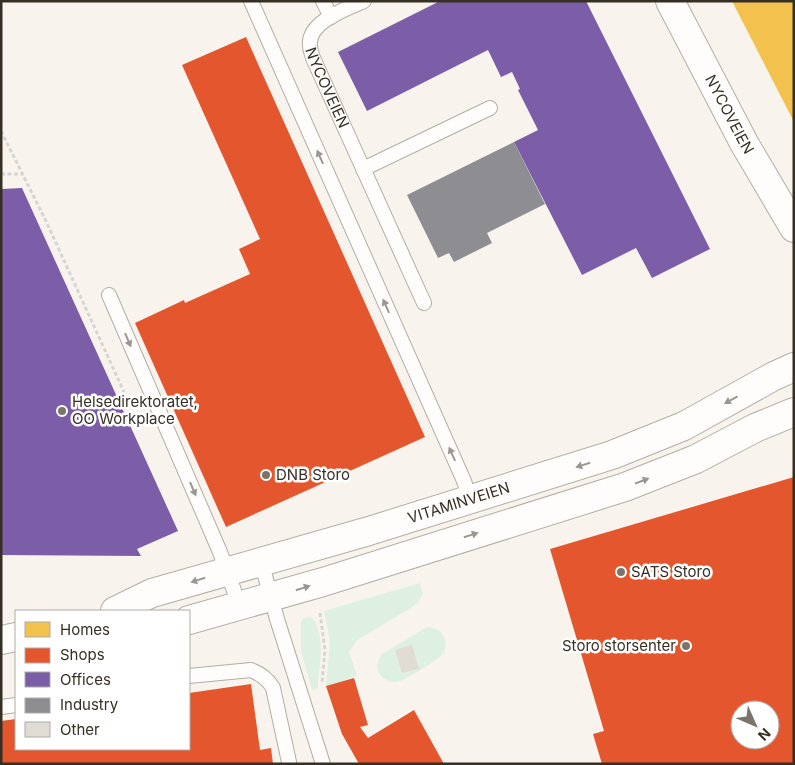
<svg xmlns="http://www.w3.org/2000/svg" width="795" height="765" font-family="Inter,sans-serif">
	<style>
		.green { fill: #ddf0e2 }
		.homes { fill: #f2c14e }
		.shops { fill: #e4572e; fill-rule: evenodd }
		.offices { fill: #7b5ea7 }
		.industry { fill: #8d8d92 }
		.building { fill: #e1dcd3 }
		.lines { fill: none; stroke-linecap: round; stroke-linejoin: round }
		.lane-casing { stroke: #b3aea5; stroke-width: 16 }
		.secondary-casing { stroke: #b3aea5; stroke-width: 30 }
		.path { stroke: #d6d5d3; stroke-width: 3; stroke-dasharray: 4 2.5; stroke-linecap: butt }
		.lane { stroke: #fefdfc; stroke-width: 14 }
		.secondary { stroke: #fefdfc; stroke-width: 28 }
		.oneway { fill: #9a9690 }
		.poi-dot { fill: #7a746a; stroke: #fff; stroke-width: 2 }
		.labels { text-anchor: middle; stroke-width: 5; stroke-linejoin: round; paint-order: stroke }
		.street-label { font-size: 15px; fill: #362f23; stroke: #fff }
		.poi-label { font-size: 15px; fill: #362f23; stroke: #fff; text-anchor: start }
	</style>
	<rect width="100%" height="100%" fill="#f8f4ed"/>
	<g class="green">
		<path d="M420,583L423,594L418,602L411,608L357,640L349,652L357,676L326,686L330,642L324,611Z"/>
		<path d="M307,617H311C328,637 318,664 318,688L312,690L301,651V623L302,620Z"/>
		<path d="M427,627C442,628 449,639 444,653C437,660 409,678 400,681C392,684 383,680 379,673C376,667 378,660 382,654Z"/>
	</g>
	<path class="homes" d="M732,1H794V122Z"/>
	<g class="shops">
		<path d="M246,37L425,437L226,527L135,323L184,300L185,303L250,274L239,249L260,239L182,65Z"/>
		<path d="M794,477V764H602L593,734L604,731L550,549ZM740,710H770V740H740Z"/>
		<path d="M354,678L368,725L360,727L368,738L414,710L444,764H359L342,734L326,686Z"/>
		<path d="M251,684L260,750L271,748L273,764H1V721L16,719V749H189V693Z"/>
	</g>
	<g class="offices">
		<path d="M440,1H586L710,249L652,278L636,248L582,275L514,142L538,130L518,90L520,89L512,72L501,77L488,50L367,111L338,52Z"/>
		<path d="M22,188L178,531L137,549L141,556L1,555L2,189Z"/>
	</g>
	<path class="industry" d="M514,142L545,204L487,233L492,243L454,262L449,253L438,258L407,195Z"/>
	<path class="building" d="M412,645L419,669L402,673L395,650Z"/>
	<g class="lines">
		<g class="lane-casing">
			<g id="lane">
				<path d="M251,1L464,481L470,500"/>
				<path d="M323,1L331,17"/>
				<path id="s1" d="M364,1C346,9 307,22 310,46C310,50 312,54 313,58L424,303"/>
				<path d="M363,169L490,108"/>
				<path d="M109,295L220,552L240,607"/>
				<path d="M261,561L277,619L323,764"/>
				<path d="M189,676L251,670C261,674 268,679 273,688L289,762"/>
				<path d="M1,707L16,705"/>
			</g>
		</g>
		<g class="secondary-casing">
			<g id="secondary">
				<path id="s2" d="M670,1L744,143L794,228"/>
				<path id="s3" d="M115,611L152,593L369,531L612,455L684,426L774,376L794,367"/>
				<path d="M189,620L323,582L625,487L696,459L755,428L794,412"/>
				<path d="M1,640L16,637"/>
			</g>
		</g>
		<g class="path">
			<path d="M1,131L46,221L124,392"/>
			<path d="M1,174H22"/>
			<path d="M320,613L325,650L322,682"/>
		</g>
		<use href="#lane" class="lane"/>
		<use href="#secondary" class="secondary"/>
	</g>
	<defs><path id="oneway-solid" d="M-6-.8H1V-3.2L6.5 0L1 3.2V.8H-6Z" transform="scale(1.25)"/></defs>
	<g class="oneway">
		<use href="#oneway-solid" transform="translate(320 157) rotate(-114)"/>
		<use href="#oneway-solid" transform="translate(386 306) rotate(-114)"/>
		<use href="#oneway-solid" transform="translate(128 340) rotate(67)"/>
		<use href="#oneway-solid" transform="translate(731 400) rotate(151)"/>
		<use href="#oneway-solid" transform="translate(452 454) rotate(-114)"/>
		<use href="#oneway-solid" transform="translate(583 465) rotate(162)"/>
		<use href="#oneway-solid" transform="translate(642 481) rotate(-21)"/>
		<use href="#oneway-solid" transform="translate(193 489) rotate(67)"/>
		<use href="#oneway-solid" transform="translate(471 535) rotate(-18)"/>
		<use href="#oneway-solid" transform="translate(198 580) rotate(163)"/>
		<use href="#oneway-solid" transform="translate(303 588) rotate(-17)"/>
	</g>
	<g class="poi-dot">
		<circle cx="62" cy="411" r="5"/>
		<circle cx="266" cy="475" r="5"/>
		<circle cx="621" cy="572" r="5"/>
		<circle cx="686" cy="646" r="5"/>
	</g>
	<g class="labels">
		<g class="street-label">
			<text dy="5" stroke="none"><textPath href="#s1" startOffset="120">NYCOVEIEN</textPath></text>
			<text dy="5" stroke="none"><textPath href="#s2" startOffset="128">NYCOVEIEN</textPath></text>
			<text dy="5" stroke="none"><textPath href="#s3" startOffset="361">VITAMINVEIEN</textPath></text>
		</g>
		<g class="poi-label">
			<text x="72" y="407">Helsedirektoratet,<tspan x="72" dy="17">OO Workplace</tspan></text>
			<text x="276" y="480">DNB Storo</text>
			<text x="631" y="577">SATS Storo</text>
			<text x="676" y="651" text-anchor="end">Storo storsenter</text>
		</g>
	</g>
	<rect width="795" height="765" fill="none" stroke="#362f23" stroke-width="5"/>
	<rect x="15" y="610" width="175" height="140" fill="#ffffff" stroke="#afaca7"/>
	<rect x="25" y="622" width="25" height="15" fill="#f2c14e" stroke="#afaca7"/>
	<text x="60" y="635" font-size="15" fill="#362f23">Homes</text>
	<rect x="25" y="648" width="25" height="15" fill="#e4572e" stroke="#afaca7"/>
	<text x="60" y="660" font-size="15" fill="#362f23">Shops</text>
	<rect x="25" y="672" width="25" height="15" fill="#7b5ea7" stroke="#afaca7"/>
	<text x="60" y="685" font-size="15" fill="#362f23">Offices</text>
	<rect x="25" y="698" width="25" height="15" fill="#8d8d92" stroke="#afaca7"/>
	<text x="60" y="710" font-size="15" fill="#362f23">Industry</text>
	<rect x="25" y="722" width="25" height="15" fill="#e1dcd3" stroke="#afaca7"/>
	<text x="60" y="735" font-size="15" fill="#362f23">Other</text>
	<g transform="translate(755 725) rotate(135)"><circle r="24" fill="#ffffff" stroke="#afaca7"/>
	<path d="M0-4L9 19L0 12L-9 19Z" fill="#7a746a"/>
	<text y="-8" font-size="14" font-weight="bold" text-anchor="middle" fill="#362f23">N</text>
	</g>
</svg>
